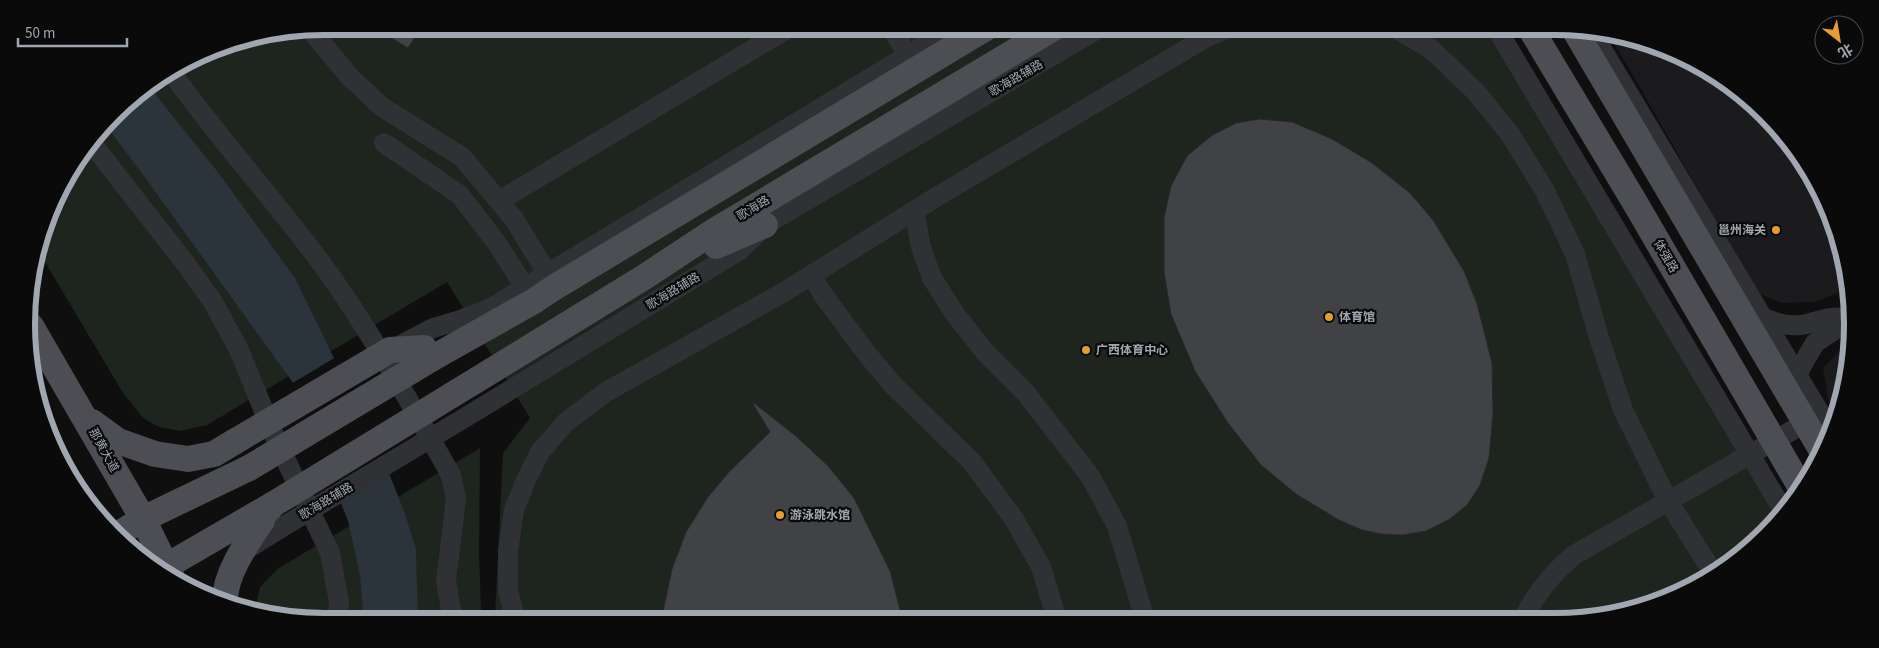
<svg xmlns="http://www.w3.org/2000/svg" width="1879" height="648" font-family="'Source Sans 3','Noto Sans SC',sans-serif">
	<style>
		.built { fill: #1b1b1d }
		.green { fill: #1e241e }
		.water { fill: #2b343a }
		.pier { fill: #0f0f10 }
		.building { fill: #404246; stroke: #29292c }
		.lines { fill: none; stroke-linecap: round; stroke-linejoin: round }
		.minor { stroke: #303135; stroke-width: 20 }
		.major { stroke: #4c4e54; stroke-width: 26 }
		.minor-bridge { stroke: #303135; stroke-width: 20 }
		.major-bridge { stroke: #4c4e54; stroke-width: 26 }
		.poi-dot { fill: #e69c31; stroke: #0a0a0b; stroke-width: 2 }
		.labels { text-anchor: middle; stroke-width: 4.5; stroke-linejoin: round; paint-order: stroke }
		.street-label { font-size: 12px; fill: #a1a7b0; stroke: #0a0a0b }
		.poi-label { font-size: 12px; font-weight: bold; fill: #a1a7b0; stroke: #0a0a0b; text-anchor: start }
		.rim { fill: none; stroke: #a1a7b0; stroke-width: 6 }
	</style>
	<rect width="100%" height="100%" fill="#0f0f10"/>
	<g class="built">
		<path d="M1607,33L1632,36L1736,88L1813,175L1850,288L1814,302L1782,303L1757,293L1630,70Z"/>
		<path d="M1846,344L1843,401L1837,415L1828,400L1823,368Z"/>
	</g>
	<g class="green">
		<path d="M324,26H1489L1778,516L1752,548L1686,591L1594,619L497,621L495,615L503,453L530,418L447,282L207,425L180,431L159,427L143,418L123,393L39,252L57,192L127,100L210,49Z"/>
		<path d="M480,448L479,553L481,610L484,621L324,622L254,613L260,587L279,568Z"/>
	</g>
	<path class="water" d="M151,86L159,99L217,171L295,278L384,461L404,511L416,549L418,622H364L360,575L348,521L296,387L144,176L107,127L127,100Z"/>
	<path class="pier" d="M336,357L387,460L338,501L291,384Z"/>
	<g class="building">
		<path d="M372,26H422L408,48Z"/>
		<path d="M1259,119L1292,122L1332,139L1372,163L1410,193L1433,220L1464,271L1477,304L1492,363L1493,413L1489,458L1480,485L1467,505L1450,519L1426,531L1402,535L1382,534L1362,530L1339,520L1296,494L1261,465L1228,423L1195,371L1171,314L1164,272V218L1171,186L1187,156L1211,136L1236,123Z"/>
		<path d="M754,403L797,437L828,466L854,498L890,571L903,621H661L672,569L686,532L708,497L729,472L770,432L753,404Z"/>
	</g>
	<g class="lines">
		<g class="minor">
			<path d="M891,26L913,66"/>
			<path d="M917,26L933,55"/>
			<path d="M1392,26L1432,50L1476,92L1510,134L1545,191L1575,254L1600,341L1623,410L1668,501L1713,573"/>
			<path d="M1495,26L1783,510"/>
			<path d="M310,29L349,76L382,107L462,157L514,219L554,285"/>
			<path d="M1591,31L1830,430"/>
			<path d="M172,73C219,139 274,199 322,264C371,331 410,403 451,475L456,499L446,581L453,621"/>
			<path d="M384,143L460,195L496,242L532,298"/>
			<path d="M93,145L186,264L213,302L239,350L273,433L330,553L339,602L338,622"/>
			<path d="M499,201L792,26"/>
			<path d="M914,211L921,247L932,278L955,314L985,352L1025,392L1090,476L1117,526L1145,620"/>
			<path d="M811,275L824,296L867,354L892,384L972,462L1014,519L1041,567L1057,620"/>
			<path d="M1757,315C1773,323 1789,328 1807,324C1821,320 1832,316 1847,318"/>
			<path d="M395,348L433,328L460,320L491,308L956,26"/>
			<path d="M1793,386L1801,367L1815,343L1836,329L1848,317"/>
			<path d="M466,417L740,250L765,225L1103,26"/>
			<path d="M244,551L284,526"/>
			<path d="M1523,619C1536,593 1551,574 1574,555L1805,423"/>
			<path d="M516,621L508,591V551L514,510L526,480L540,452L566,422L606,392L784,292L938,196L1185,50L1207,37L1232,26"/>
		</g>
		<g class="major">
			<path d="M1529,26L1634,201L1801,488"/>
			<path d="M1574,29L1822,451"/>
			<path d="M716,246L765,225"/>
			<path d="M31,326L143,519L172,578"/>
			<path d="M431,359L534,301L555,287L989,26"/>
			<path d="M452,395L646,276L711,233L1057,26"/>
			<path d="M92,422L118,441L155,454L188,459L214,454L234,442"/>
			<path d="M120,533L143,519L249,468"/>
			<path d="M158,571L272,505"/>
			<path d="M225,602C224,571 253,535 269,510"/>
		</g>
		<path class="minor-bridge" d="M284,526L466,417"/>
		<g class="major-bridge">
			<path d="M234,442L390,350L424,348"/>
			<path d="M249,468L431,359"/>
			<path d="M272,505L452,395"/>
		</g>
	</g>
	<g class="poi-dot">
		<circle cx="1776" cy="230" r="5"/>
		<circle cx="1329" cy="317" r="5"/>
		<circle cx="1086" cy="350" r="5"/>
		<circle cx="780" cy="515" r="5"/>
	</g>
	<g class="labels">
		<g class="street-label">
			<text transform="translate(1016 78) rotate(-30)" y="4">歌海路辅路</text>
			<text transform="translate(753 208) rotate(-31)" y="4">歌海路</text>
			<text transform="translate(1666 256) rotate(60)" y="4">体强路</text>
			<text transform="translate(673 291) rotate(-31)" y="4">歌海路辅路</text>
			<text transform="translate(104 450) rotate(61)" y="4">那黄大道</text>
			<text transform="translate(326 501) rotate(-31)" y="4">歌海路辅路</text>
		</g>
		<g class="poi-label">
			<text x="1766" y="234" text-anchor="end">邕州海关</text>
			<text x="1339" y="321">体育馆</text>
			<text x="1096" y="354">广西体育中心</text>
			<text x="790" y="519">游泳跳水馆</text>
		</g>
	</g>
	<path d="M0 0H1879V648H0ZM324 35H1555A289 289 0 0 1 1844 324V324A289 289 0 0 1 1555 613H324A289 289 0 0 1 35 324V324A289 289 0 0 1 324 35Z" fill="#0a0a0b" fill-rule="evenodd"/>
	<path class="rim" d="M324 35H1555A289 289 0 0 1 1844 324V324A289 289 0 0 1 1555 613H324A289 289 0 0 1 35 324V324A289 289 0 0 1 324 35Z"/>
	<g transform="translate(1839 40) rotate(149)"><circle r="24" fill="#0a0a0b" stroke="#46494d"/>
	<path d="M0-4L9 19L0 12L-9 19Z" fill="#e69c31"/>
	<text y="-8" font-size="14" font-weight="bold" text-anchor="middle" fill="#a1a7b0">北</text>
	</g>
	<path d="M18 38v8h109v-8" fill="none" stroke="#a1a7b0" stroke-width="2.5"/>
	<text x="25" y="38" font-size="15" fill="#a1a7b0" stroke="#0a0a0b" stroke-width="4" paint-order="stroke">50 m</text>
</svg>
